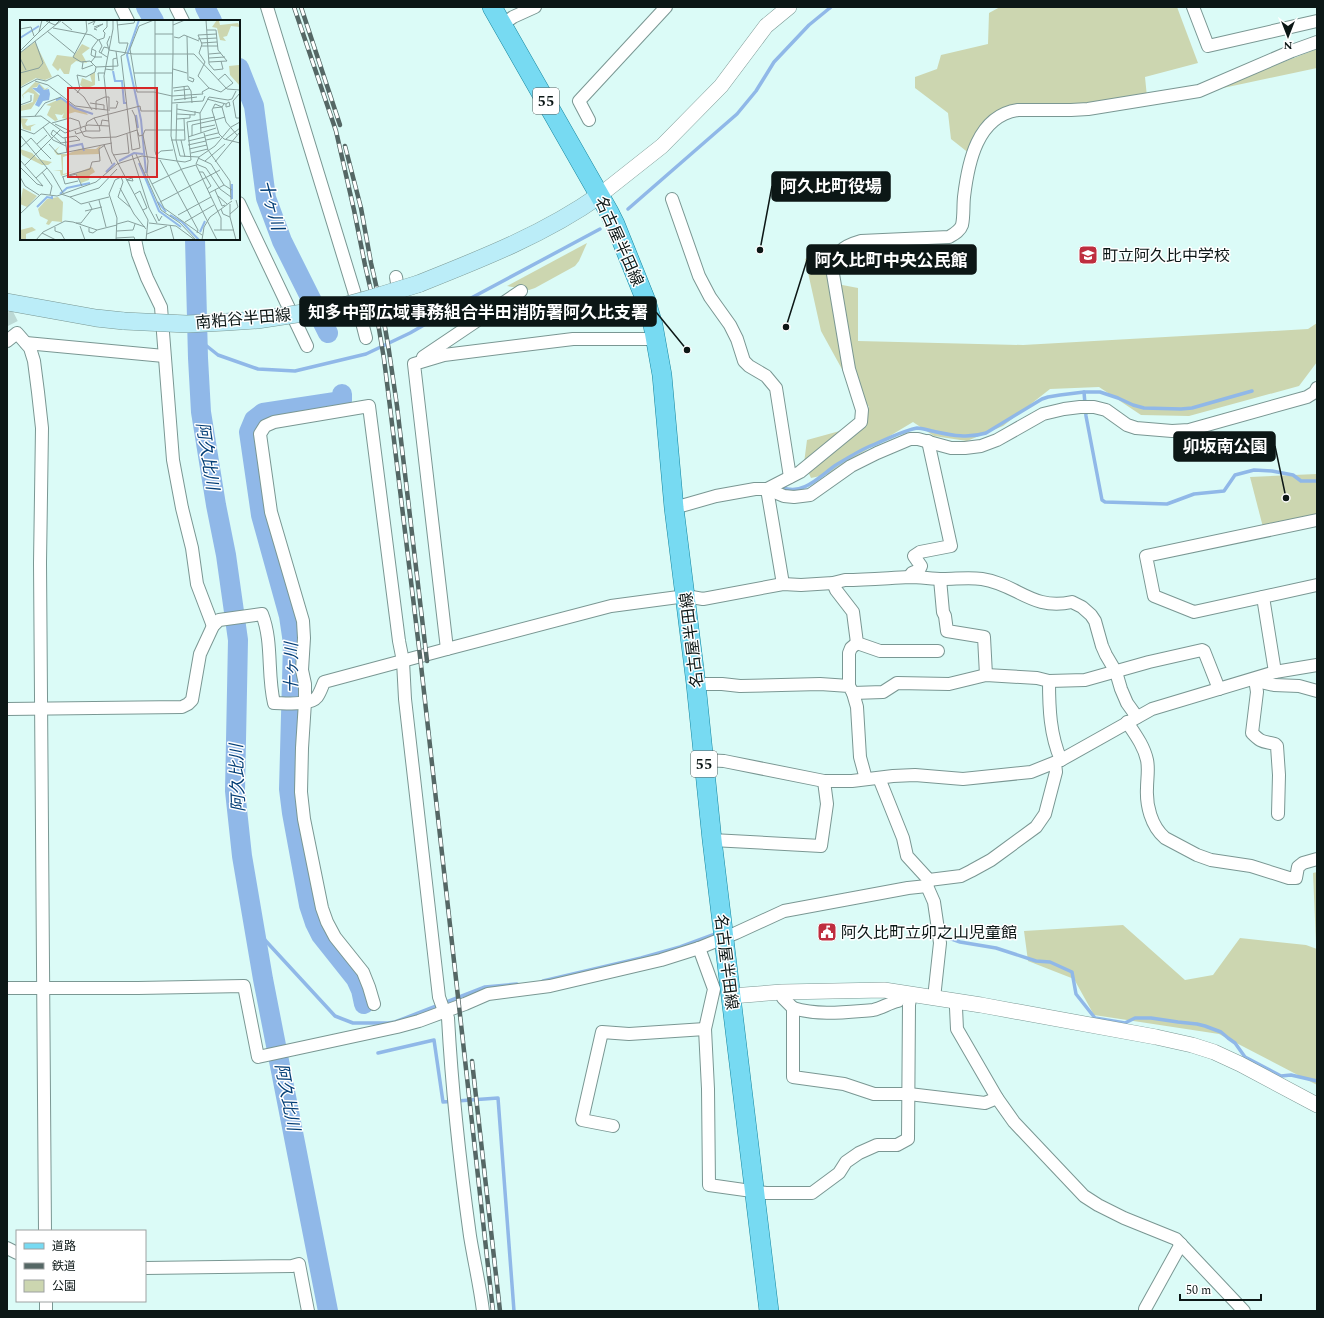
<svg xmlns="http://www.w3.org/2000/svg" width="1324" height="1318" font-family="Spectral,'Noto Sans JP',serif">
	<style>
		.green { fill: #ccd6b0 }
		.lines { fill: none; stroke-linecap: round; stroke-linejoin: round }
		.stream { stroke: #90b8e8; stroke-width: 3.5 }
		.river { stroke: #90b8e8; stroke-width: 20 }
		.minor-tunnel { stroke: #bcd9d5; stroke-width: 12; stroke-dasharray: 12 6; stroke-linecap: butt }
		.minor-casing { stroke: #7a9793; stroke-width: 14 }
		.tertiary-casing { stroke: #7a9793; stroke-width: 16 }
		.secondary-casing { stroke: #7a9793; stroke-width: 18 }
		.primary-casing { stroke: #16869f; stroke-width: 20 }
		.minor { stroke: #fff; stroke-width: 12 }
		.tertiary { stroke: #fff; stroke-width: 15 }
		.secondary { stroke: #bbedf8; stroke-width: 17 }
		.primary { stroke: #77daf2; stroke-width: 19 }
		.rail-casing { stroke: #556765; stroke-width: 4.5 }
		.rail { stroke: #fff; stroke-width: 3; stroke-dasharray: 9; stroke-linecap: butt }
		.secondary-bridge-casing { stroke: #7a9793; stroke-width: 18; stroke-linecap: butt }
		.secondary-bridge { stroke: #bbedf8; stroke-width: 17 }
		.labels { text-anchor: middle; stroke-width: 3; stroke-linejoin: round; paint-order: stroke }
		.shield { fill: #fff; stroke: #555d5c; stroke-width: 1 }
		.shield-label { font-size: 15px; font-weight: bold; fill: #0c1716 }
		.street-label { font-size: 16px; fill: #0c1716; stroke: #fff }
		.poi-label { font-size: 16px; fill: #0c1716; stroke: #fff; text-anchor: start }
		.water-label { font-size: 17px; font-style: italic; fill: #033e76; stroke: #fff }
		.inset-river { fill: none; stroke: #90b8e8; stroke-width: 2 }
		.inset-road { fill: none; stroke: #88a09d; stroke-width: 1 }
		.view { fill: #d62828; fill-opacity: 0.15; stroke: #d62828; stroke-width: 2 }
		.inset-edge { fill: none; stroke: #0c1716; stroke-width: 2 }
		.leader { fill: none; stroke: #0c1716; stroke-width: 1.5 }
		.callout-dot { fill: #0c1716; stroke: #fff; stroke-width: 1.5 }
		.callout { fill: #0c1716; stroke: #0c1716; stroke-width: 1.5 }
		.callout-label { font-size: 17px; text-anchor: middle; font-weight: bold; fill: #fff }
	</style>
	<rect width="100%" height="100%" fill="#dbfbf7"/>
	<g class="green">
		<path d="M1000,7H1177L1198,63L1145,77L1147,97L1086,106L1008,108L970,154L951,139L948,113L915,88V77L937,69L941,55L988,44L989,13Z"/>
		<path d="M1317,49V68L1209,91Z"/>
		<path d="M587,243L579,261L575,266L535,288L529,290L507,286Z"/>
		<path d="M831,245L837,284L858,288V341L1023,345L1308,329L1317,323V362L1299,386L1189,416L1141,415L1099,387L1050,389L1003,426L967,441L934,436L913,422L858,455L830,474L811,478L804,463L807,440L847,429L869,407L843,371L821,331L805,259Z"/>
		<path d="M1317,474V520L1264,531L1250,477Z"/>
		<path d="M1317,872V943H1316L1313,873Z"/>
		<path d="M1123,925L1185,980L1213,975L1240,938L1306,945L1317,949V1085L1219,1034L1094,1015L1074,979L1028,961L1024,931Z"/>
	</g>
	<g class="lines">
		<g class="stream">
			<path d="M628,209L737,114L756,91L774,62L809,25L831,7"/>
			<path d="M198,339L218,355L258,369L295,371L366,354L410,333L473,297L600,229"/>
			<path d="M1084,392L1086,416L1102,500L1105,502L1167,504L1194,494L1224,491L1235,475L1254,470L1272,471L1293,475L1301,481H1317"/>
			<path d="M782,487C802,497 821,475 836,465C846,459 857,452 868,447C878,443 907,429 917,428C922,428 927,430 932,431C951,435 967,439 986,433L1042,399L1048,397L1060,395L1084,392H1100L1118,398L1133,405L1144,408L1181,409L1192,408L1252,391"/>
			<path d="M943,931L946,937L960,942L996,948L1036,961L1050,962L1072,972L1076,994L1095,1018L1125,1023L1135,1018H1151L1178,1022L1197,1024L1205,1026L1221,1032L1228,1038L1235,1043L1245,1057L1281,1076L1291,1075L1317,1081"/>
			<path d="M256,936L264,939L335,1016L353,1023H388L395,1022L485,987L517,984"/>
			<path d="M543,981L641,958L680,947L718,933"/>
			<path d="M378,1053L434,1040L443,1102L498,1098L514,1311"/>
		</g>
		<g class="river">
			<path d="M146,7L154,21"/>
			<path d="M205,7L212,21"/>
			<path d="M239,68L254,106L266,198L282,241L328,333"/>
			<path d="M195,239L198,358L201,412L216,505L226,555L238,640L235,791L242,856L263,979L328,1311"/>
			<path d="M342,394V401L263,413L254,420L249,432L261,515L289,616L293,643L289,789L292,813L309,905L315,923L321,935L356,979L361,990L364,1004"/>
		</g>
		<path class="minor-tunnel" d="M7,313L17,333"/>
		<g class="minor-casing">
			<g id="minor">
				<path d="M121,7L128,21"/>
				<path d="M176,7L183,21"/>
				<path d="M267,7L354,291L366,338"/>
				<path d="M1193,7L1208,46L1317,21"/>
				<path d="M502,25L513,17L535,7"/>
				<path d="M589,120L579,101L666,7"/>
				<path d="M672,199L699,276L710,297L730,325L737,339L744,361L749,366L766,376L776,388L790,477"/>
				<path d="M239,203L307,346"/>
				<path d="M135,239L138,254L147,278L161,307L173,460L182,508L192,548L197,584L213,626"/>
				<path d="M396,277L401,305"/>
				<path d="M7,341L17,333L30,348L34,361L38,392L42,428L40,563L45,1231"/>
				<path d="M26,343L164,356"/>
				<path d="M423,357L521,291"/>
				<path d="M767,489L800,472L861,422L862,410L849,369L833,274C836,252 840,247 861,241L949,237C954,234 960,231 962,225C964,217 963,206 964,197C968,163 977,116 1018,110H1071L1088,109L1199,91L1292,51L1317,42"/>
				<path d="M767,489L783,584"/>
				<path d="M674,508L716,496L755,489H767L784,496L794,497L810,495L851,466L877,453L910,439H918L951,448H965L981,446L997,440L1043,414L1064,409L1080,407H1094L1106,410L1127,425L1136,428L1172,431L1189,430L1307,397L1315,392L1317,388"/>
				<path d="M1317,520L1146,556L1154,596L1194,612L1317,585"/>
				<path d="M909,577L912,573L919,570L921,566L914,556L920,552L951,546L928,441"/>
				<path d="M940,579L943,612L945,616L947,631L984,637L986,675"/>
				<path d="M833,583L836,590L853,612L857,643L880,651H938"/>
				<path d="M1263,597L1275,672"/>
				<path d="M447,649L414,364L444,355L573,339H655"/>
				<path d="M1255,679L1257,692L1252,733C1262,743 1262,741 1275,744L1277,746L1279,775L1278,814"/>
				<path d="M1049,681L1085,680L1149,662L1202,650L1204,651L1219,689"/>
				<path d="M1256,681L1274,685L1299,686L1317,691"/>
				<path d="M696,684H722L740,686L820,684L849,686L853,693"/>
				<path d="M849,686V653L851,648L857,643"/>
				<path d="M7,709L182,707L188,704L192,700L200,654L213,626L219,620L262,614C273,642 267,674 274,703C285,703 310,706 317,697C320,693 322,687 324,682L447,649L611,606L686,596L703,599L783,584L801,585L833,583L845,580C867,580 888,578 909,577C921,577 932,579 943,579C956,579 969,577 982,579C1017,584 1032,611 1072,602L1082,607L1091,615L1095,621L1102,646L1106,655L1116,672L1121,689L1127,703L1137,717"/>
				<path d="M1127,722C1135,734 1144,746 1147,760C1149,769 1147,779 1147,788C1146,805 1151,826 1165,838L1197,855L1211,860L1251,866L1289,878H1296L1298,867L1303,863L1317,859"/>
				<path d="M704,760L724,761L824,781H852L893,776L915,775L963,779L1031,772L1061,760L1152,709L1275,672L1317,665"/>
				<path d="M879,778L903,838L907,856L929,880L961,876L971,871L991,860L1036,827L1045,814L1056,772L1055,763"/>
				<path d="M866,779L860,757L857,707L853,693L883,692L897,683L949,684L986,675L1037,678L1049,681C1049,708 1050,735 1061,760"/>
				<path d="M712,840L821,846L827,804L824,781"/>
				<path d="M927,886L934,902L940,943L934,998"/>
				<path d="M699,948L714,989L705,1029L708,1089L709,1185L766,1193H812L839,1173L846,1162L859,1153L877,1145H897L908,1139L909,1005L911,994"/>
				<path d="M7,988H138L244,986L258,1057L397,1027L419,1021L465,1004L488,994L550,986L661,960L699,948L736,933L784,911L908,888L927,886L929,880"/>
				<path d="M782,992L783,998L793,1008V1077L844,1084L874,1094H909L985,1103L997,1098"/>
				<path d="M957,1002L956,1008L957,1029L997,1098L1014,1122L1084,1196L1098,1205L1124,1218L1176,1239L1244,1311"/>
				<path d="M374,1004L369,987L363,972L335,937L327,922L322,908L304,819L301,792L302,748L305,702V684L302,670L304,638L303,621L271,512L260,434L265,426L274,422L369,406L399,641L403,661L405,699L439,997L444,1011L448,1018C452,1091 460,1164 470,1236C474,1261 480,1286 483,1311"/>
				<path d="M793,1008C819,1016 846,1012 873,1010C882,1008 889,1003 898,1001L903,993"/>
				<path d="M613,1126L582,1120L602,1032L629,1034L705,1029"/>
				<path d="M7,1248L17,1253"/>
				<path d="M145,1268L292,1266L299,1264L308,1311"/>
				<path d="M46,1301V1311"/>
				<path d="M1145,1311V1309L1181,1244"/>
			</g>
		</g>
		<g class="tertiary-casing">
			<g id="tertiary">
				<path d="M600,195L662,146L721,86L766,26L789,7"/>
				<path d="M731,996L782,992L884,990L981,1005L1156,1037L1192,1045L1214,1052L1240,1064L1317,1105"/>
			</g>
		</g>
		<g class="secondary-casing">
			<g id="secondary">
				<path d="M418,284C481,259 545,234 600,195"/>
				<path d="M7,302L96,318L124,321"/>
			</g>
		</g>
		<g class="primary-casing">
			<path id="primary" d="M492,7L609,212L615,224L646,301L653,325L662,375L674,508L696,684L712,840L769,1311"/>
		</g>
		<use href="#minor" class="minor"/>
		<use href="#tertiary" class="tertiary"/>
		<use href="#secondary" class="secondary"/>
		<use href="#primary" class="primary"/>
		<g class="rail-casing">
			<g id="rail">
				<path d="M294,7L336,131L354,210L365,265L377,317L384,359L390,407L420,656L493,1311"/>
				<path d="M301,7L340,125"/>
				<path d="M345,146L361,208L371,263L383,316L389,351L397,406L427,661"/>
				<path d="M472,1061L500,1311"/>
			</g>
		</g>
		<use href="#rail" class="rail"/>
		<g class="secondary-bridge-casing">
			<path id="secondary-bridge" d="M124,321L187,324L226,322L257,320L336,308L369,299L418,284"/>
		</g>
		<use href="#secondary-bridge" class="secondary-bridge"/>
	</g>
	<defs>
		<g id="school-square" transform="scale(1)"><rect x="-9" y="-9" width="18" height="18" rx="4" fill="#be2e3f" stroke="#fff"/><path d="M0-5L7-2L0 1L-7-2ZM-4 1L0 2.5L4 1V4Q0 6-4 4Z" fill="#fff"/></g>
		<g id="civic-square" transform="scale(1)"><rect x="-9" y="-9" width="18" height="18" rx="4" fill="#be2e3f" stroke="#fff"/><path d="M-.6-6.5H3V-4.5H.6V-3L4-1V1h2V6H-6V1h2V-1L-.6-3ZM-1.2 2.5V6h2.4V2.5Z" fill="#fff"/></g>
	</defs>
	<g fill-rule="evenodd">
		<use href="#school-square" x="1088" y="255"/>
		<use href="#civic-square" x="827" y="932"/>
	</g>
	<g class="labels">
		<g class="shield">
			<rect x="533" y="88" width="26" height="26" rx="3"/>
			<rect x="691" y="751" width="26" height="26" rx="3"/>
		</g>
		<g class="shield-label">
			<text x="546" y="106">55</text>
			<text x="704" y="769">55</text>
		</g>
		<g class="street-label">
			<text transform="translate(620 241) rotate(66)" y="6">名古屋半田線</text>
			<text transform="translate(243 318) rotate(-5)" y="6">南粕谷半田線</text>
			<text transform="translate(691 640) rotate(-97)" y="6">名古屋半田線</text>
			<text transform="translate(727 962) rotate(83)" y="6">名古屋半田線</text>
		</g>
		<g class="poi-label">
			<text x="1102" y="261">町立阿久比中学校</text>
			<text x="841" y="938">阿久比町立卯之山児童館</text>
		</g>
		<g class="water-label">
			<text transform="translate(272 205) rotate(75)" y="6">十ヶ川</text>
			<text transform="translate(208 456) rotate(81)" y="6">阿久比川</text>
			<text transform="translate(291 668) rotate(-90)" y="6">十ヶ川</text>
			<text transform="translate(237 778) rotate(-92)" y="6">阿久比川</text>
			<text transform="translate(288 1097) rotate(79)" y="6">阿久比川</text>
		</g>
	</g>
	<g transform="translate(20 20)">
		<rect width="220" height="220" fill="#dbfbf7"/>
		<path d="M197,0L199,1L200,5L218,3L220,7L211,6L207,16L203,17L206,21L200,20L197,8L192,7ZM15,22L32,57L25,60L16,58L0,67V33ZM62,24L70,28L62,34L67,43L56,41L51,45L49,54H44L40,48L38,51L32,45L37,35L53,37ZM220,42V66L210,55L209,46L219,45ZM75,52V65L65,69L60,65L62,58L72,62L70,55ZM15,62L19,63L25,69L29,67L26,70L21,69L19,64L17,67L12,68L20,76L11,89L0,91V86L13,82L14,74L8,72L3,75L4,79L2,75ZM42,78L55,88L63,89L68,95L55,92L48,94L47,99L42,98L44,93L42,95L35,94L38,100L35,101L27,95L31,86L26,85ZM0,98L8,99L5,104L7,106L16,104L11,107V111L3,109ZM81,125L79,130L81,141L79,134L49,135L43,137V154L55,151L41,156L40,151H33L42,150L41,135H37L34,131L40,126L36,131L39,134H47L60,129H76ZM0,129L12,133L18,139L32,142L28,145H22L2,135ZM72,147L75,152L70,155L69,160L61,163L56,153ZM3,168L17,176L7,187L0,184ZM38,177L43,182L42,202L32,201L29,205L26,204L28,200L20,196L18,189L27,179ZM12,207L16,210L6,214V220H0V210Z" fill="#ccd6b0"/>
		<path d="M19,64L24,70L29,69L30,74L29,80L23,81L19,87L15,85L20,74L12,68H17Z" fill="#90b8e8"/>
		<path class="inset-river" d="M119,0L107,35L121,100L126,153M0,18L19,6M93,51L95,61H102L104,83H106M36,80L41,78L55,88L73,94M116,95L118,108M47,127L62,124L64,131M99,141L114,133L123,134M119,143L139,191L161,207M86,152L95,143M212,164V179M40,174L47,168L70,163M138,182L146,192M17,187L27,177L32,178V176M150,195L162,202L179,220M180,212L185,201"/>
		<path class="inset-road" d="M66,0L67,11L53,37L61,42L70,41L76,47M93,0V9L84,56L92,132L128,200L126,220M97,0L99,23H108L105,34L101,36L112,130L120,128L115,96L112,90M134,0L119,6L110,29L117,72H134L152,76M135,0V131L136,135L141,131L153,130M186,0L189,44L194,50L203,49L201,41M26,1L35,5L40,0M42,2L52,10M68,4L75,1L73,5M97,5L114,3L115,0M153,5L165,0M74,7L83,4L74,9L77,10M33,8L71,15L78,20M0,9L11,7L14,16M187,10H196L198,30L207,41L189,42M27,11L55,34M83,11L87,7V0M19,12L22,0M135,14H153M197,14L178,15L182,24L179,33L185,42L178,56L189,68L201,72L213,63L205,54L198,60M90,16L87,23L89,30L113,34H174L207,69L220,70M167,16L168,60L173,62L174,59L169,57M154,17L159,18L164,15L179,21M178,19L197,18M79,20L82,26L79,32L81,33M181,23L197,22M181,26H198M72,29L76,31L75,37H82M0,31L31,0M0,33L42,0M153,33L151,116L157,141L165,142L171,140L167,102L195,97M153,33V0M189,34L201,33M87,37L81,33L84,27L88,28M0,38L6,50M189,38L205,37M63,42L62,49L73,45M71,42L75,37L71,35L72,28L78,20L84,18L85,13L83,11M85,49L93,50V39L97,38M153,49L167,53M0,53L19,48L23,43L15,21M114,53H152M15,61L28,65L55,86L87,90M79,61L78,53H84M164,66L165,80M0,68L17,59L26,61L38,55L64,77L72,90M153,68L168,66L171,71L172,83M154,71L170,69M57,73L60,69L57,55L66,57L75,52L76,47L98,46L96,31M220,73L213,81L216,98H220M152,76L183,74L182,72L189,68M187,79L206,84L209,82L210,86L206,87V84M154,80L177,77M70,83L84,85V90M152,83L183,81L185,76M157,84L156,120L160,136L179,137L195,126L211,107L220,102M0,85L11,81V75M90,88H96L98,82L96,81M193,88L202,87L204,84M157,89L180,93M76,90V81L85,77H89V91M180,93L189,77L208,80L212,79L216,71M180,93L181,113M157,94L175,95V91M15,96L25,83L41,77M0,97L21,96L45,113L68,105L89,106M205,97L195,100L199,114L204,119L220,123M74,98L120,86L121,91H152M157,99L170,98V95M32,103L50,98L59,101L61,109M35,104L50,111M66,105L67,102L74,98L78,105M81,105L82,100L89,101M65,106L66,111H80L79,105M23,107L33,120M180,108L195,105M0,109L14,114L30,102M60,109L64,116L72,118L96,117L117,110L119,116L123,115L125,110H164M33,110L43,118L56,116L60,120L41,123L31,114ZM55,111L56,114L66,111M184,113L188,130L210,161L211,180M0,115L32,154L43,173M123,115L128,141L127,154L144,188L182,215M172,116V105L195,100L192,90L195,84L202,87L206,102L217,115M185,116L198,113M168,117L196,108M45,118L47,133M206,119L220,108M33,120L46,126M151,120H165L164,99M161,120L165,137M186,120L200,117M168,121L185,117M17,124L27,115M29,124L38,134L92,123M84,125L92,144M168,125L186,121M0,128L11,118L22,130M169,129L187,125M22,130L31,139M171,133L188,129M116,134L141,190L160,203L176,220M93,135L109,133L107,114M112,135L129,188L137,203M179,137L176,144L186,148L200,169L211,177M178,138L191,144L204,165L212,170M0,140L23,166L17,164L0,147M140,140L178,210L177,213M185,141L205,124M195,142L220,112M97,144L122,136L157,141L197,220M5,145L40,110M22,152L32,166L30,175M179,152H183L191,166L187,169M49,156L56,154L62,166M0,157L5,166L19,175M42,157L70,149L72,142L80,141L79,129L85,125M43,157L45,164L58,161M101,157L103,162L98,177L111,188M16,158L27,148M106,160L112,158L113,161L107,160M132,164L162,149L176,145L201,198V210M100,168L114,194L126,209M195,170L202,186L205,185M189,173L204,165M41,174L50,177L79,168L97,149M115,174L120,171L127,188L123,190M198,176L207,184M50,177L61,184L89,177M79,180L86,207M140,182L200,150M210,184V197L216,220M201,189L203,194L210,197M65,191L82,187M0,194L21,174L37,176L76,162L97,144M136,194L139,201L142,196M210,194L218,187L216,180M158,195L191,177M165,202L194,185M56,203H61L72,189L69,183M129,203L156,206L175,220M97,204L108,201L125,207M150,205L154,220M60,206L65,220M35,207V211L41,213L45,220M69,208V212L73,213L77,210M194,210H214M97,211L113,210L115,204M22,213L36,220M127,214L147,206M96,218L114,217L115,220M16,220L23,212L45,201L53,202L77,210L97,205M96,220L97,198L89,174L95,160L103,156M182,220L184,207L190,197L212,181"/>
		<path class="view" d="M48,68H137V157H48Z"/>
		<rect width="220" height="220" class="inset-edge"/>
	</g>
	<path class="leader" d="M760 250L772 186M786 327L807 260M687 350L656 312M1286 498L1275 446"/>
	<g class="callout-dot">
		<circle cx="760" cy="250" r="4"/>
		<circle cx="786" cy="327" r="4"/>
		<circle cx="687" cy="350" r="4"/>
		<circle cx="1286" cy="498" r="4"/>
	</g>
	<g class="callout">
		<rect x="772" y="172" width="118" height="29" rx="4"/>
		<rect x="807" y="245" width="169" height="29" rx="4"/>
		<rect x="300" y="297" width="356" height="29" rx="4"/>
		<rect x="1174" y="432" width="101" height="29" rx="4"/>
	</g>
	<g class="callout-label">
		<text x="831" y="192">阿久比町役場</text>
		<text x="891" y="266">阿久比町中央公民館</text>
		<text x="478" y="318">知多中部広域事務組合半田消防署阿久比支署</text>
		<text x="1225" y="452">卯坂南公園</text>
	</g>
	<rect width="1324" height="1318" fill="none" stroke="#0c1716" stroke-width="16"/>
	<rect x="16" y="1230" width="130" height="72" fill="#ffffff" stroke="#9ea2a2"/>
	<rect x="24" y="1243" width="20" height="6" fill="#77daf2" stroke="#9ea2a2"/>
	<text x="52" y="1250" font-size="12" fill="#0c1716">道路</text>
	<rect x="24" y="1263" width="20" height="6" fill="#556765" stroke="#9ea2a2"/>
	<text x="52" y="1270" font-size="12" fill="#0c1716">鉄道</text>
	<rect x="24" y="1280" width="20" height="12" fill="#ccd6b0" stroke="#9ea2a2"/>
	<text x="52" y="1290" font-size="12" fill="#0c1716">公園</text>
	<g transform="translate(1288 36) rotate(180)" stroke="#ffffff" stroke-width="3" paint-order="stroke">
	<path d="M0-3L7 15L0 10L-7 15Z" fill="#0c1716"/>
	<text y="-6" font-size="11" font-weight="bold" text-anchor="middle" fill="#0c1716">N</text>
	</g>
	<path d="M1180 1294v6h81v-6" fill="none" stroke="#0c1716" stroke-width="2"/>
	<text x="1186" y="1294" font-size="12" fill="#0c1716" stroke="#ffffff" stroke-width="3" paint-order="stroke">50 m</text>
</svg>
